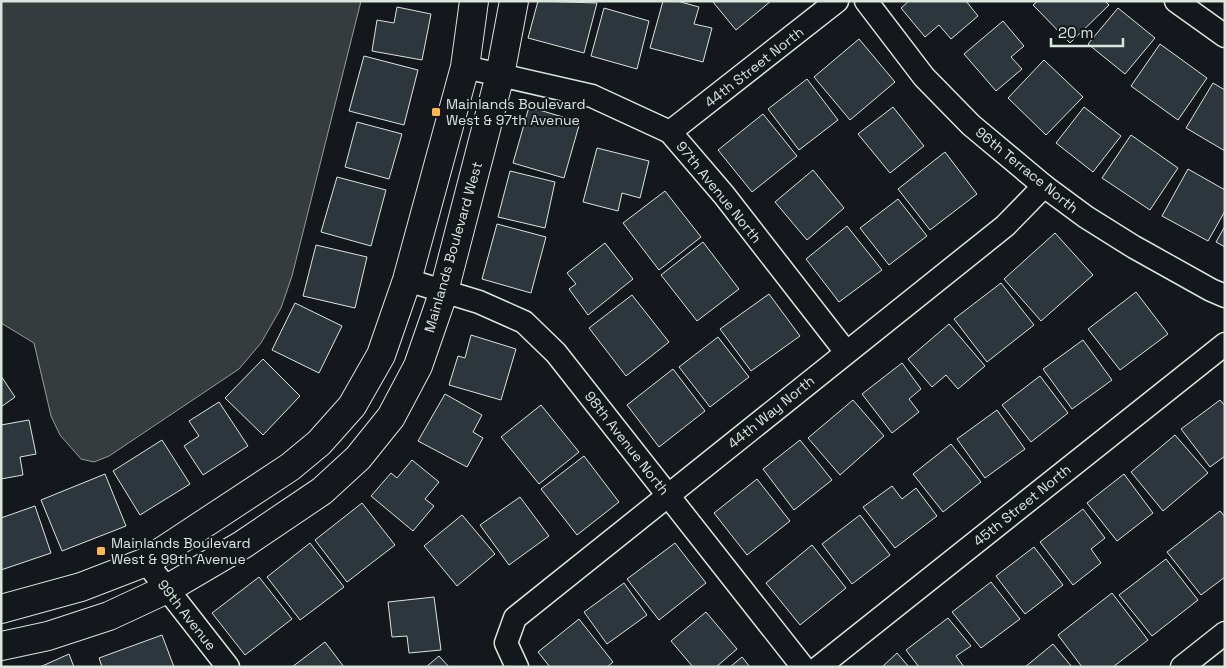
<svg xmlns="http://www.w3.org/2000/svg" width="1226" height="668" font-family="'Space Grotesk',sans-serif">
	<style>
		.water { fill: #363b3e; stroke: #939e99 }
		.building { fill: #2c363c; stroke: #d8e6dc }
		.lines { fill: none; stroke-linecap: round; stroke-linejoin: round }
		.street-casing { stroke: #d8e6dc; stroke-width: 25 }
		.secondary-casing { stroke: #d8e6dc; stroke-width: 30 }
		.street { stroke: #14181c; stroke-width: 22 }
		.secondary { stroke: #14181c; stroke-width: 28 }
		.poi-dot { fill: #ffb74d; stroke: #14181c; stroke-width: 2 }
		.labels { text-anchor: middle; stroke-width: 4; stroke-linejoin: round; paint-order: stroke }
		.street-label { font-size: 14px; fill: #d8e6dc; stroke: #14181c }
		.poi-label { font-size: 14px; fill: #d8e6dc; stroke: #14181c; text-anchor: start }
	</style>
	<rect width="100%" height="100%" fill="#14181c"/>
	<path class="water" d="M1,1H361L292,276L281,308L261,343L239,369L109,456L94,462L81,459L60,435L51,416L34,343L1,323Z"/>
	<g class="building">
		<path d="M538,1L597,3L584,53L528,38Z"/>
		<path d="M663,1H677L699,7L694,24L712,28L703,62L650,48Z"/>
		<path d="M714,1H771L736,30L713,2Z"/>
		<path d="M909,1H966L978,16L951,39L939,25L925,37L901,8Z"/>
		<path d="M1038,1H1105L1109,5L1070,43L1033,5Z"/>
		<path d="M397,7L431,14L422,60L372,51L377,20L394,23Z"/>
		<path d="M604,8L649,21L637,69L591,56Z"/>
		<path d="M1118,8L1155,38L1125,74L1088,44Z"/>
		<path d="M1003,21L1024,46L1011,57L1022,69L996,91L964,54Z"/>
		<path d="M859,39L895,82L850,120L814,77Z"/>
		<path d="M1160,44L1207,78L1178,120L1131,86Z"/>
		<path d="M364,56L418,70L404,125L349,111Z"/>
		<path d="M1044,60L1083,97L1046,135L1008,98Z"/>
		<path d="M807,79L838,120L799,150L768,109Z"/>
		<path d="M1213,83L1225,90V151L1186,128Z"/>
		<path d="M529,107L580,122L564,178L513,163Z"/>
		<path d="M893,107L924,146L890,173L858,134Z"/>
		<path d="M1084,107L1121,136L1093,172L1056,143Z"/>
		<path d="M763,114L797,156L752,192L718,150Z"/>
		<path d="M357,122L402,134L389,179L345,167Z"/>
		<path d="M1131,135L1178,168L1150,210L1102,178Z"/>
		<path d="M597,148L649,161L640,198L622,193L618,211L583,202Z"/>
		<path d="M945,152L977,194L930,230L898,189Z"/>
		<path d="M1188,169L1225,190V211L1208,241L1162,216Z"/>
		<path d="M813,170L844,208L807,240L775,202Z"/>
		<path d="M510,171L555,182L545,228L498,217Z"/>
		<path d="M337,177L386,190L371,246L321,232Z"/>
		<path d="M665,191L701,237L659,270L623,223Z"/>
		<path d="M898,199L927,236L889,265L860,228Z"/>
		<path d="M497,224L546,237L531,293L482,279Z"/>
		<path d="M847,226L882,270L839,302L806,259Z"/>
		<path d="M1225,226V247L1216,242Z"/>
		<path d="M1055,233L1093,275L1041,321L1004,279Z"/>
		<path d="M703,242L739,289L697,321L661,275Z"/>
		<path d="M605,243L633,279L588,315L569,289L576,284L567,273Z"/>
		<path d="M316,245L367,257L355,308L303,296Z"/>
		<path d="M1001,283L1034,325L987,362L954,319Z"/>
		<path d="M1136,292L1168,334L1120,370L1088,329Z"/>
		<path d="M769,294L800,336L751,371L720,329Z"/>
		<path d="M632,295L669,342L626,376L589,328Z"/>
		<path d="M295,303L342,326L319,373L272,350Z"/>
		<path d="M949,324L985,366L958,389L946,375L932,387L908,359Z"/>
		<path d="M471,335L516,349L501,400L449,385L458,356L465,358Z"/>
		<path d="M718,337L749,377L710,407L679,367Z"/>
		<path d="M1083,340L1112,380L1072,409L1043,369Z"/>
		<path d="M263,359L300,396L263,435L225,398Z"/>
		<path d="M902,363L921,389L909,399L919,412L892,433L862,394Z"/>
		<path d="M673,369L705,411L659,447L627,405Z"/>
		<path d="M1,376L15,397L1,407Z"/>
		<path d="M1040,376L1068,413L1031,442L1002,405Z"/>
		<path d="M445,394L482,415L473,432L483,438L467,467L418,441Z"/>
		<path d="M853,400L884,436L840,475L808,438Z"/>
		<path d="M1220,400L1225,406V456L1210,467L1181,429Z"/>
		<path d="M219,402L248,446L203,475L184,446L199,436L189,421Z"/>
		<path d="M541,405L579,452L539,484L501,437Z"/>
		<path d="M997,410L1025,449L985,478L957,439Z"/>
		<path d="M29,420L36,454L20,457L23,475L1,479V425Z"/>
		<path d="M1175,435L1208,473L1163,511L1131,472Z"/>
		<path d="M162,440L190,484L140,515L113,471Z"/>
		<path d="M800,440L832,480L794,510L763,469Z"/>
		<path d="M951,444L981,482L943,512L913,474Z"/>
		<path d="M584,456L619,502L577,535L541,489Z"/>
		<path d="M412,460L439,482L425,499L434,506L413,531L371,496L391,473L397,478Z"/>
		<path d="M105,474L126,526L62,551L41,500Z"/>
		<path d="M1124,474L1153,513L1117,541L1087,503Z"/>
		<path d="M757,479L790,521L747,555L714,513Z"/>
		<path d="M892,486L902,499L916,488L937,516L895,548L863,507Z"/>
		<path d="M520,497L549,536L509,565L480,525Z"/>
		<path d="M362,503L395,545L347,582L315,540Z"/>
		<path d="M35,506L51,553L1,570V518Z"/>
		<path d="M1083,509L1105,538L1091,549L1101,563L1073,585L1040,542Z"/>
		<path d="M1220,511L1225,517V577L1201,595L1167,552Z"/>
		<path d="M462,515L495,554L457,586L424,546Z"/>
		<path d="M860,515L890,555L852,584L822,544Z"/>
		<path d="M310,543L344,587L300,620L267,577Z"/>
		<path d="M675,543L706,583L659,620L627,579Z"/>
		<path d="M812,545L846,588L800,625L766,583Z"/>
		<path d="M1034,547L1063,585L1025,614L996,576Z"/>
		<path d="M1166,559L1198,600L1152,636L1119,595Z"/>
		<path d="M259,577L292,619L245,655L212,613Z"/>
		<path d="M991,582L1020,619L981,648L952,612Z"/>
		<path d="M624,583L647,615L607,644L584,612Z"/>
		<path d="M1112,593L1148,640L1113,667H1082L1058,635Z"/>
		<path d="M434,597L441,650L409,653L407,636L392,637L388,602Z"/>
		<path d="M706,612L737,649L716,667H693L671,641Z"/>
		<path d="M948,618L971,646L956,656L964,667H919L906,650Z"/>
		<path d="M579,619L613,662L607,667H550L538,652Z"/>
		<path d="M162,635L174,667H102L99,658Z"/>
		<path d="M325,642L344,667H292Z"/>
		<path d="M1053,644L1072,667H1025Z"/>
		<path d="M897,653L909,667H882Z"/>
		<path d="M69,654L74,667H40Z"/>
		<path d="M439,656L449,667H426Z"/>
		<path d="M742,657L750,667H730Z"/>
	</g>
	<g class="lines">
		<g class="street-casing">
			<g id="street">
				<path d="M866,1L924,77L971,125L1044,186L1086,217L1134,247L1211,290L1225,296"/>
				<path d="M1176,1L1225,36"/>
				<path d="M465,67L592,96L670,132L724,195L846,352"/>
				<path d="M670,132L837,1"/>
				<path d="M407,280L479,302L524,322L556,353L803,667"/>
				<path d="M146,562L228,667"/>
				<path d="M517,667L506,643L515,618L1005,226L1044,186"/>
				<path d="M819,667L1225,344"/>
				<path d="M1182,667L1225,633"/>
			</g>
		</g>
		<g class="secondary-casing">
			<g id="secondary">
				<path d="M1,609L81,587L146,562L290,467L319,443L352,406L381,355L407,280L465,67L474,1"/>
				<path d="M1,646L48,636L109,616L167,589L242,545L322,491L358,458L391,417L418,366L444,291L500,75L514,1"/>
			</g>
		</g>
		<use href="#street" class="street"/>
		<use href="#secondary" class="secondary"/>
	</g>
	<g class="poi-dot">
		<rect x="431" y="107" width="10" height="10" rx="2.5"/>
		<rect x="96" y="546" width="10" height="10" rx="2.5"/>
	</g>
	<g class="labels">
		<g class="street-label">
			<text transform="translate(754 67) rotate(-38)" y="5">44th Street North</text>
			<text transform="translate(1027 170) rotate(39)" y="5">96th Terrace North</text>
			<text transform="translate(719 192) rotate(51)" y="5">97th Avenue North</text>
			<text transform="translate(453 247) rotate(-74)" y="5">Mainlands Boulevard West</text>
			<text transform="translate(771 412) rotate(-39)" y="5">44th Way North</text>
			<text transform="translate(627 443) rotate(52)" y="5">98th Avenue North</text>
			<text transform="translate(1022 505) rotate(-39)" y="5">45th Street North</text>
			<text transform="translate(187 615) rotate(52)" y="5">99th Avenue</text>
		</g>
		<g class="poi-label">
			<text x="446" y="109">Mainlands Boulevard<tspan x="446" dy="16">West &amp; 97th Avenue</tspan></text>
			<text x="111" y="548">Mainlands Boulevard<tspan x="111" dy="16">West &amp; 99th Avenue</tspan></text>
		</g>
	</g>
	<rect width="1226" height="668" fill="none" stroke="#d8e6dc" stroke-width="5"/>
	<path d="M1051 38v8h72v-8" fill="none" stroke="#d8e6dc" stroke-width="2.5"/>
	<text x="1058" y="38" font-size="15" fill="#d8e6dc" stroke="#14181c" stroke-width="4" paint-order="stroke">20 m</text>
</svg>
